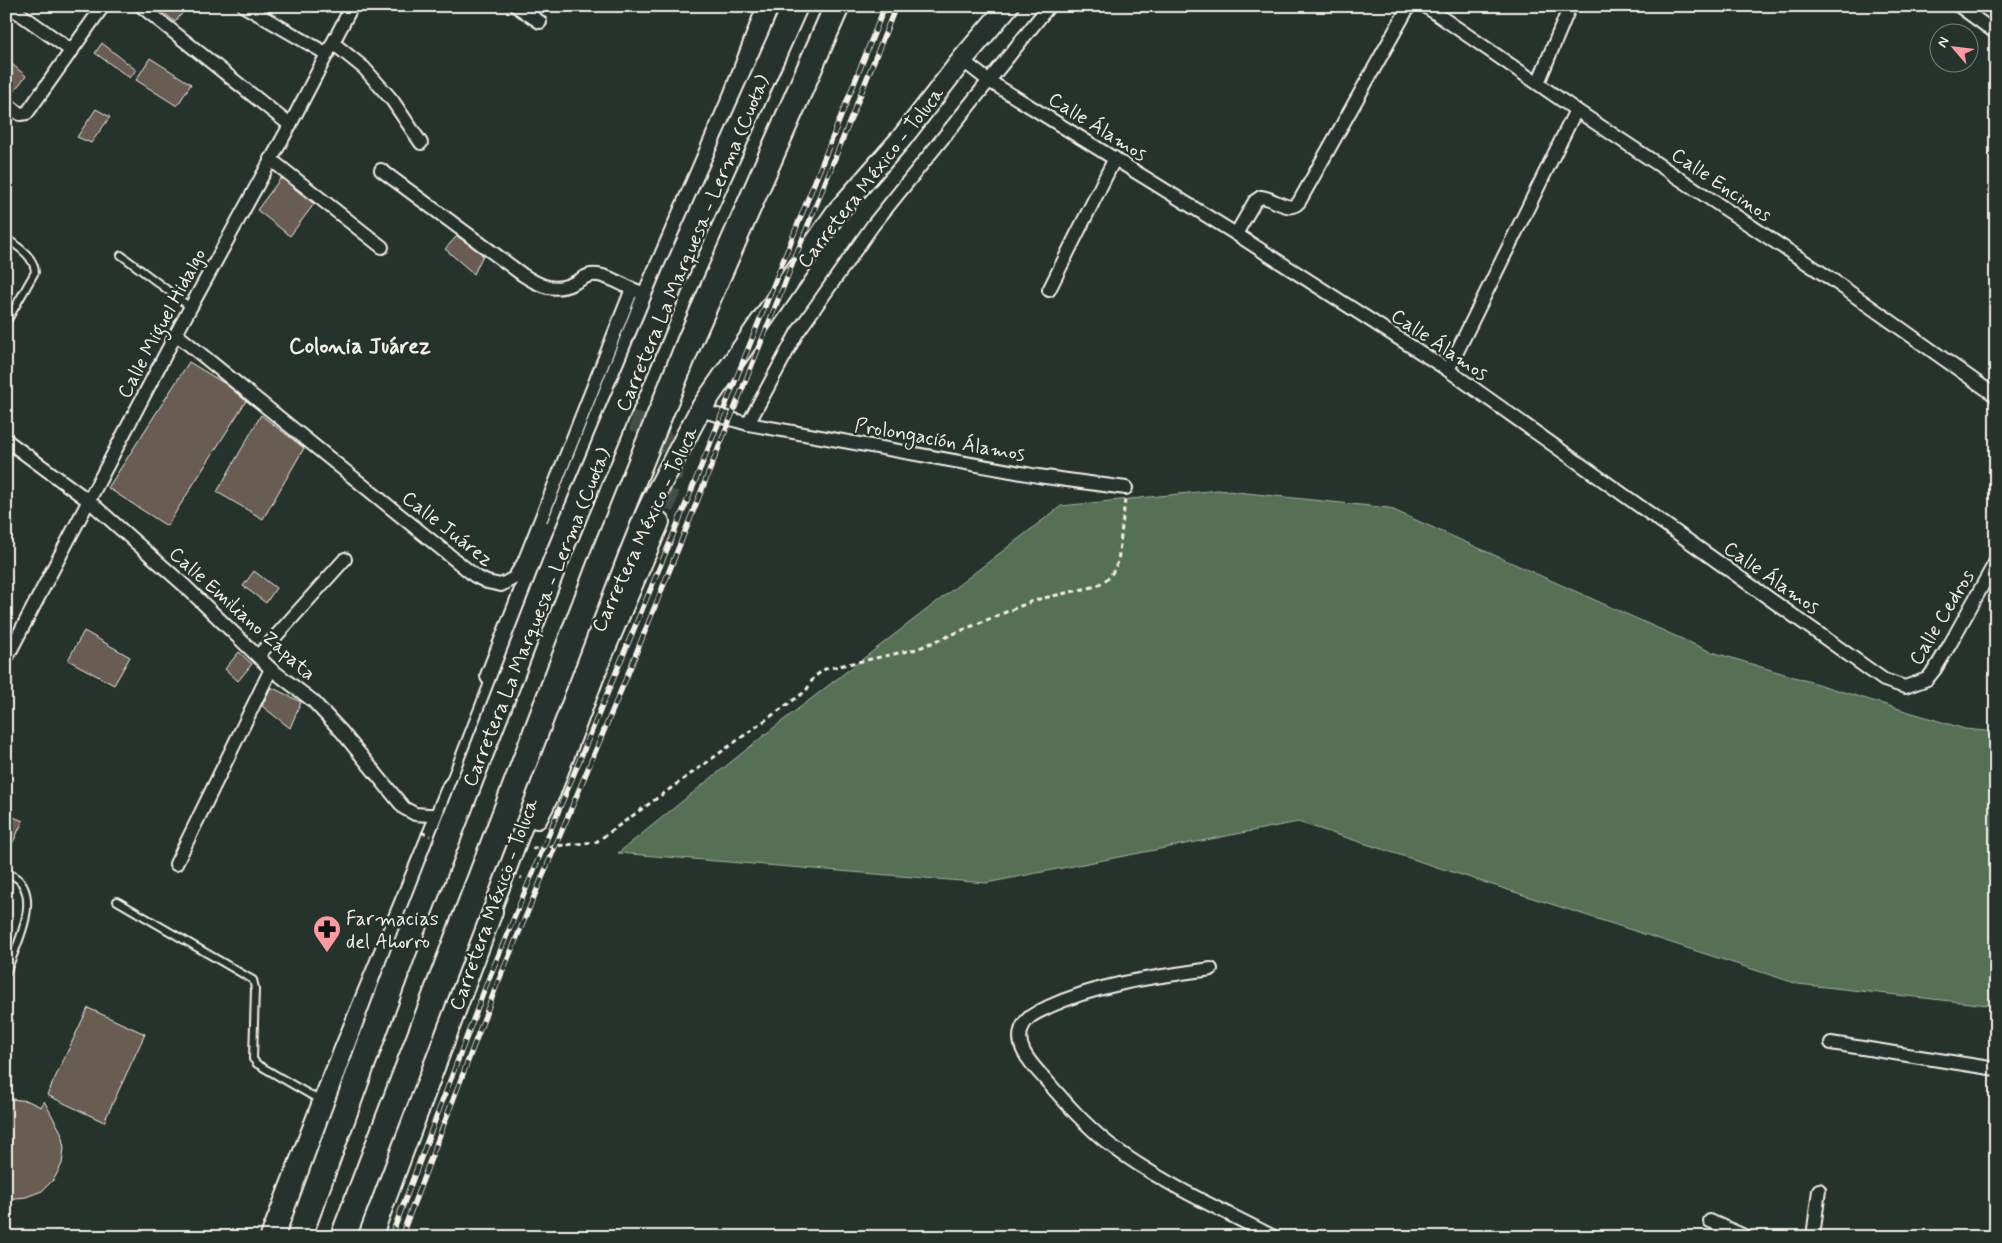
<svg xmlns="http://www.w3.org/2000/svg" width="2002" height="1243" font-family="Mynerve,sans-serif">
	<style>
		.green { fill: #567057; stroke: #a5b0a0 }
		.building { fill: #675c52; stroke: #f4f1e8 }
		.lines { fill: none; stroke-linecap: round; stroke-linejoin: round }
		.primary-tunnel { stroke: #455049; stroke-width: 20; stroke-dasharray: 20 10; stroke-linecap: butt }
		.service-casing { stroke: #f4f1e8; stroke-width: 10 }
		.minor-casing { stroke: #f4f1e8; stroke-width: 16 }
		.primary-casing { stroke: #f4f1e8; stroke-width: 24 }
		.motorway-casing { stroke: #f4f1e8; stroke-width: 28 }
		.path { stroke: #f4f1e8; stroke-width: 3; stroke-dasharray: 5 4; stroke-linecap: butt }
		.service { stroke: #26332d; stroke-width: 6 }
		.minor { stroke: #26332d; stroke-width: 12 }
		.primary { stroke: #26332d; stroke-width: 20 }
		.motorway { stroke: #26332d; stroke-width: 24 }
		.rail-casing { stroke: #f4f1e8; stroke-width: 5.5 }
		.rail { stroke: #26332d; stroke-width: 4; stroke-dasharray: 11; stroke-linecap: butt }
		.motorway-bridge-casing { stroke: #f4f1e8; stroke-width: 28; stroke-linecap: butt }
		.path-bridge { stroke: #f4f1e8; stroke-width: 3; stroke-dasharray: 5 4; stroke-linecap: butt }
		.motorway-bridge { stroke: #26332d; stroke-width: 24 }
		.labels { text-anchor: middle; stroke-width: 5; stroke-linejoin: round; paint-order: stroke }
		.street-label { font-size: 20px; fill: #f4f1e8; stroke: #26332d }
		.poi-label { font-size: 20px; fill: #f4f1e8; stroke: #26332d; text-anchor: start }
		.quarter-label { font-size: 22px; font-weight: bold; fill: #f4f1e8; stroke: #26332d }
	</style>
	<rect width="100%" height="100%" fill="#26332d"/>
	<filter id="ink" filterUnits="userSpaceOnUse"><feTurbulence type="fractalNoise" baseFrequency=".02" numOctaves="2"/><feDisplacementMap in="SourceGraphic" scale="10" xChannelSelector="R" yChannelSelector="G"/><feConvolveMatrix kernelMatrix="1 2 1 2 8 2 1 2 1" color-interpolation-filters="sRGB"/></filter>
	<g filter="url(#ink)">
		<path class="green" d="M1218,490L1389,508L1709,651L1965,729L1996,732V1006L1798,984L1298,822L986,883L618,853L772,729L1061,506Z"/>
		<g class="building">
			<path d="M156,6H188L175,22Z"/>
			<path d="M102,43L136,70L130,78L95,53Z"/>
			<path d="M150,58L191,84L177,106L136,80Z"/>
			<path d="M6,59L26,76L10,96L6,95Z"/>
			<path d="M96,109L110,117L91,143L77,137Z"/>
			<path d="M281,178L314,204L290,236L257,210Z"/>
			<path d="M457,236L483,255L474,274L445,249Z"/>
			<path d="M189,362L227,385L246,401L167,526L108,488Z"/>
			<path d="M261,415L304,448L263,519L217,492Z"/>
			<path d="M254,571L276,588L266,603L243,586Z"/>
			<path d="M84,631L130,657L114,685L68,660Z"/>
			<path d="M239,652L252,664L238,681L225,669Z"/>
			<path d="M271,687L301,702L290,728L262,706Z"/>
			<path d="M6,814L23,821L6,857Z"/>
			<path d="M88,1008L145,1034L104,1122L47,1095Z"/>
			<path d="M12,1099L28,1101L41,1107L44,1101L61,1132L64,1148L62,1164L54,1179L42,1191L26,1197L6,1199V1100Z"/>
		</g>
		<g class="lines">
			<path class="primary-tunnel" d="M602,426C613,419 627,419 639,423C651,426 660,433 666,444C680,469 668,496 659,522"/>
			<g class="service-casing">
				<g id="service">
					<path d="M6,238C18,247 34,256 35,272L6,323"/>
					<path d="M121,255L190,307"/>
					<path d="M6,872C10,874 16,877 19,880C40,902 15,949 6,973"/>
					<path d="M117,901L253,980L255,988L253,1059L257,1064L321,1101"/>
				</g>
			</g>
			<g class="minor-casing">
				<g id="minor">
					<path d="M9,6L72,51"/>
					<path d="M141,6L290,125"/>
					<path d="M244,6L327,54"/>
					<path d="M516,6L540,22"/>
					<path d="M1425,6L1576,110L1834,281L1996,396"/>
					<path d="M1959,6L1996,33"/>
					<path d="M333,43L364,68L392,100L421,143"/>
					<path d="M962,60L989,81L1236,234L1448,370L1884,680L1905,687L1927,679L1935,669L1949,646L1996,561"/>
					<path d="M1538,83L1570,6"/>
					<path d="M6,103L20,114L27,113L103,6"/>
					<path d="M270,159L382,247"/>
					<path d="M381,170L523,275C540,286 554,293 574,283C580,280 585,276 591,275C604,273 621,284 632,289"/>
					<path d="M1236,234L1255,201L1261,197C1274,198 1289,214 1299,202L1409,6"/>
					<path d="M1049,290L1115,158"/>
					<path d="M176,334L475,576L487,582L501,585L514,578L524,562L632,289L648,295"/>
					<path d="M1448,370L1576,110"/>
					<path d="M700,410L748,424L1038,476L1126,488"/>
					<path d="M748,424L797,333L873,225L1049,6"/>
					<path d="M6,440L89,501L185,586L271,669L313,701L342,732L404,808L415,814L443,816"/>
					<path d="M258,656L345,559"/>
					<path d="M6,659L176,334L290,125L352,6"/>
					<path d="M176,864L271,669"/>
					<path d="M1211,969C1155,977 1100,983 1048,1007C1041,1011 1031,1014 1026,1021C1010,1042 1030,1063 1045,1079C1065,1102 1085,1125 1109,1144C1159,1182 1218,1208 1274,1237"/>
					<path d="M1831,1043L1996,1069"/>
					<path d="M1710,1221L1747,1237"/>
					<path d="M1813,1237L1819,1190"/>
				</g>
			</g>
			<g class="primary-casing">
				<g id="primary">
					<path d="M549,546L648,295L734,96L768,6"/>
					<path d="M491,676L548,532"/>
					<path d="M454,789L502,666"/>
					<path d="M537,818L550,792L599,662L659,522"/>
					<path d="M490,911L610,591L653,499L700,410L836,213L901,139L962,60L1008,6"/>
				</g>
			</g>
			<g class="motorway-casing">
				<g id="motorway">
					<path d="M273,1237L325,1103L454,789"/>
					<path d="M369,1237L490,911"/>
				</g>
			</g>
			<path class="path" d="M533,850L534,848L596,842L806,691L814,677L825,669L917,649L1035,600L1097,586L1110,577L1118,562L1125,500"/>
			<use href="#service" class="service"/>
			<use href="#minor" class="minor"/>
			<use href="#primary" class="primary"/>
			<use href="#motorway" class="motorway"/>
			<g class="rail-casing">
				<g id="rail">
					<path d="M391,1237L487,983L690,494L885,6"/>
					<path d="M401,1237L496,987L627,676L896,6"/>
				</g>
			</g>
			<use href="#rail" class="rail"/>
			<g class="motorway-bridge-casing">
				<g id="motorway-bridge">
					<path d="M299,1237L404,951L556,560L676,272L795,6"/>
					<path d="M343,1237L607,546L690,340L837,6"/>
				</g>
			</g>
			<g class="path-bridge">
				<path d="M421,832L430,836"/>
				<path d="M504,870L522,878"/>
			</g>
			<use href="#motorway-bridge" class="motorway-bridge"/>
		</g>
	</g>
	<defs>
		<g id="pharmacy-pin" transform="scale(1.4375)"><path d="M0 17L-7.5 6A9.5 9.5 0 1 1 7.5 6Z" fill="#ff9aa2" stroke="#26332d"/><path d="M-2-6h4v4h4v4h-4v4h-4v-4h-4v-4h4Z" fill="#111"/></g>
	</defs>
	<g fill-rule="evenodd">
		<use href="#pharmacy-pin" x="327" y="929"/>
	</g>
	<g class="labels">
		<g class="street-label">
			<text transform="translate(1098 126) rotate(32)" y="7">Calle Álamos</text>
			<text transform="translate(870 177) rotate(-52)" y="7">Carretera México - Toluca</text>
			<text transform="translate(1722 184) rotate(34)" y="7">Calle Encinos</text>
			<text transform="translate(692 243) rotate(-67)" y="7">Carretera La Marquesa - Lerma (Cuota)</text>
			<text transform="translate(161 323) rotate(-62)" y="7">Calle Miguel Hidalgo</text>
			<text transform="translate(1440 344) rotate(34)" y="7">Calle Álamos</text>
			<text transform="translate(940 439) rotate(10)" y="7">Prolongación Álamos</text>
			<text transform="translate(448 528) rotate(38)" y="7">Calle Juárez</text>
			<text transform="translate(644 529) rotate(-65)" y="7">Carretera México - Toluca</text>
			<text transform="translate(1772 577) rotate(35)" y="7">Calle Álamos</text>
			<text transform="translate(243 613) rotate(42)" y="7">Calle Emiliano Zapata</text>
			<text transform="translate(536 617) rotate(-68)" y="7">Carretera La Marquesa - Lerma (Cuota)</text>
			<text transform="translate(1941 617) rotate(-59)" y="7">Calle Cedros</text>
			<text transform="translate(493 904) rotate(-70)" y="7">Carretera México - Toluca</text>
		</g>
		<g class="poi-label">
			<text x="346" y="925">Farmacias<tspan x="346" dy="23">del Ahorro</tspan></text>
		</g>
		<g class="quarter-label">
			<text x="360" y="353">Colonia Juárez</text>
		</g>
	</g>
	<rect width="2002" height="1243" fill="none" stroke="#26332d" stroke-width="25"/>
	<rect x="12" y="12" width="1977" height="1218" fill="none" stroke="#f4f1e8" stroke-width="2" filter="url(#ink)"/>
	<g transform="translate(1954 48) rotate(298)"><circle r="24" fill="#26332d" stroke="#787f78"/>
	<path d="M0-4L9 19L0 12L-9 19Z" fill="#ff9aa2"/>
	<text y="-8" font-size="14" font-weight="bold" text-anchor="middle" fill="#f4f1e8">N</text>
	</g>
</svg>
